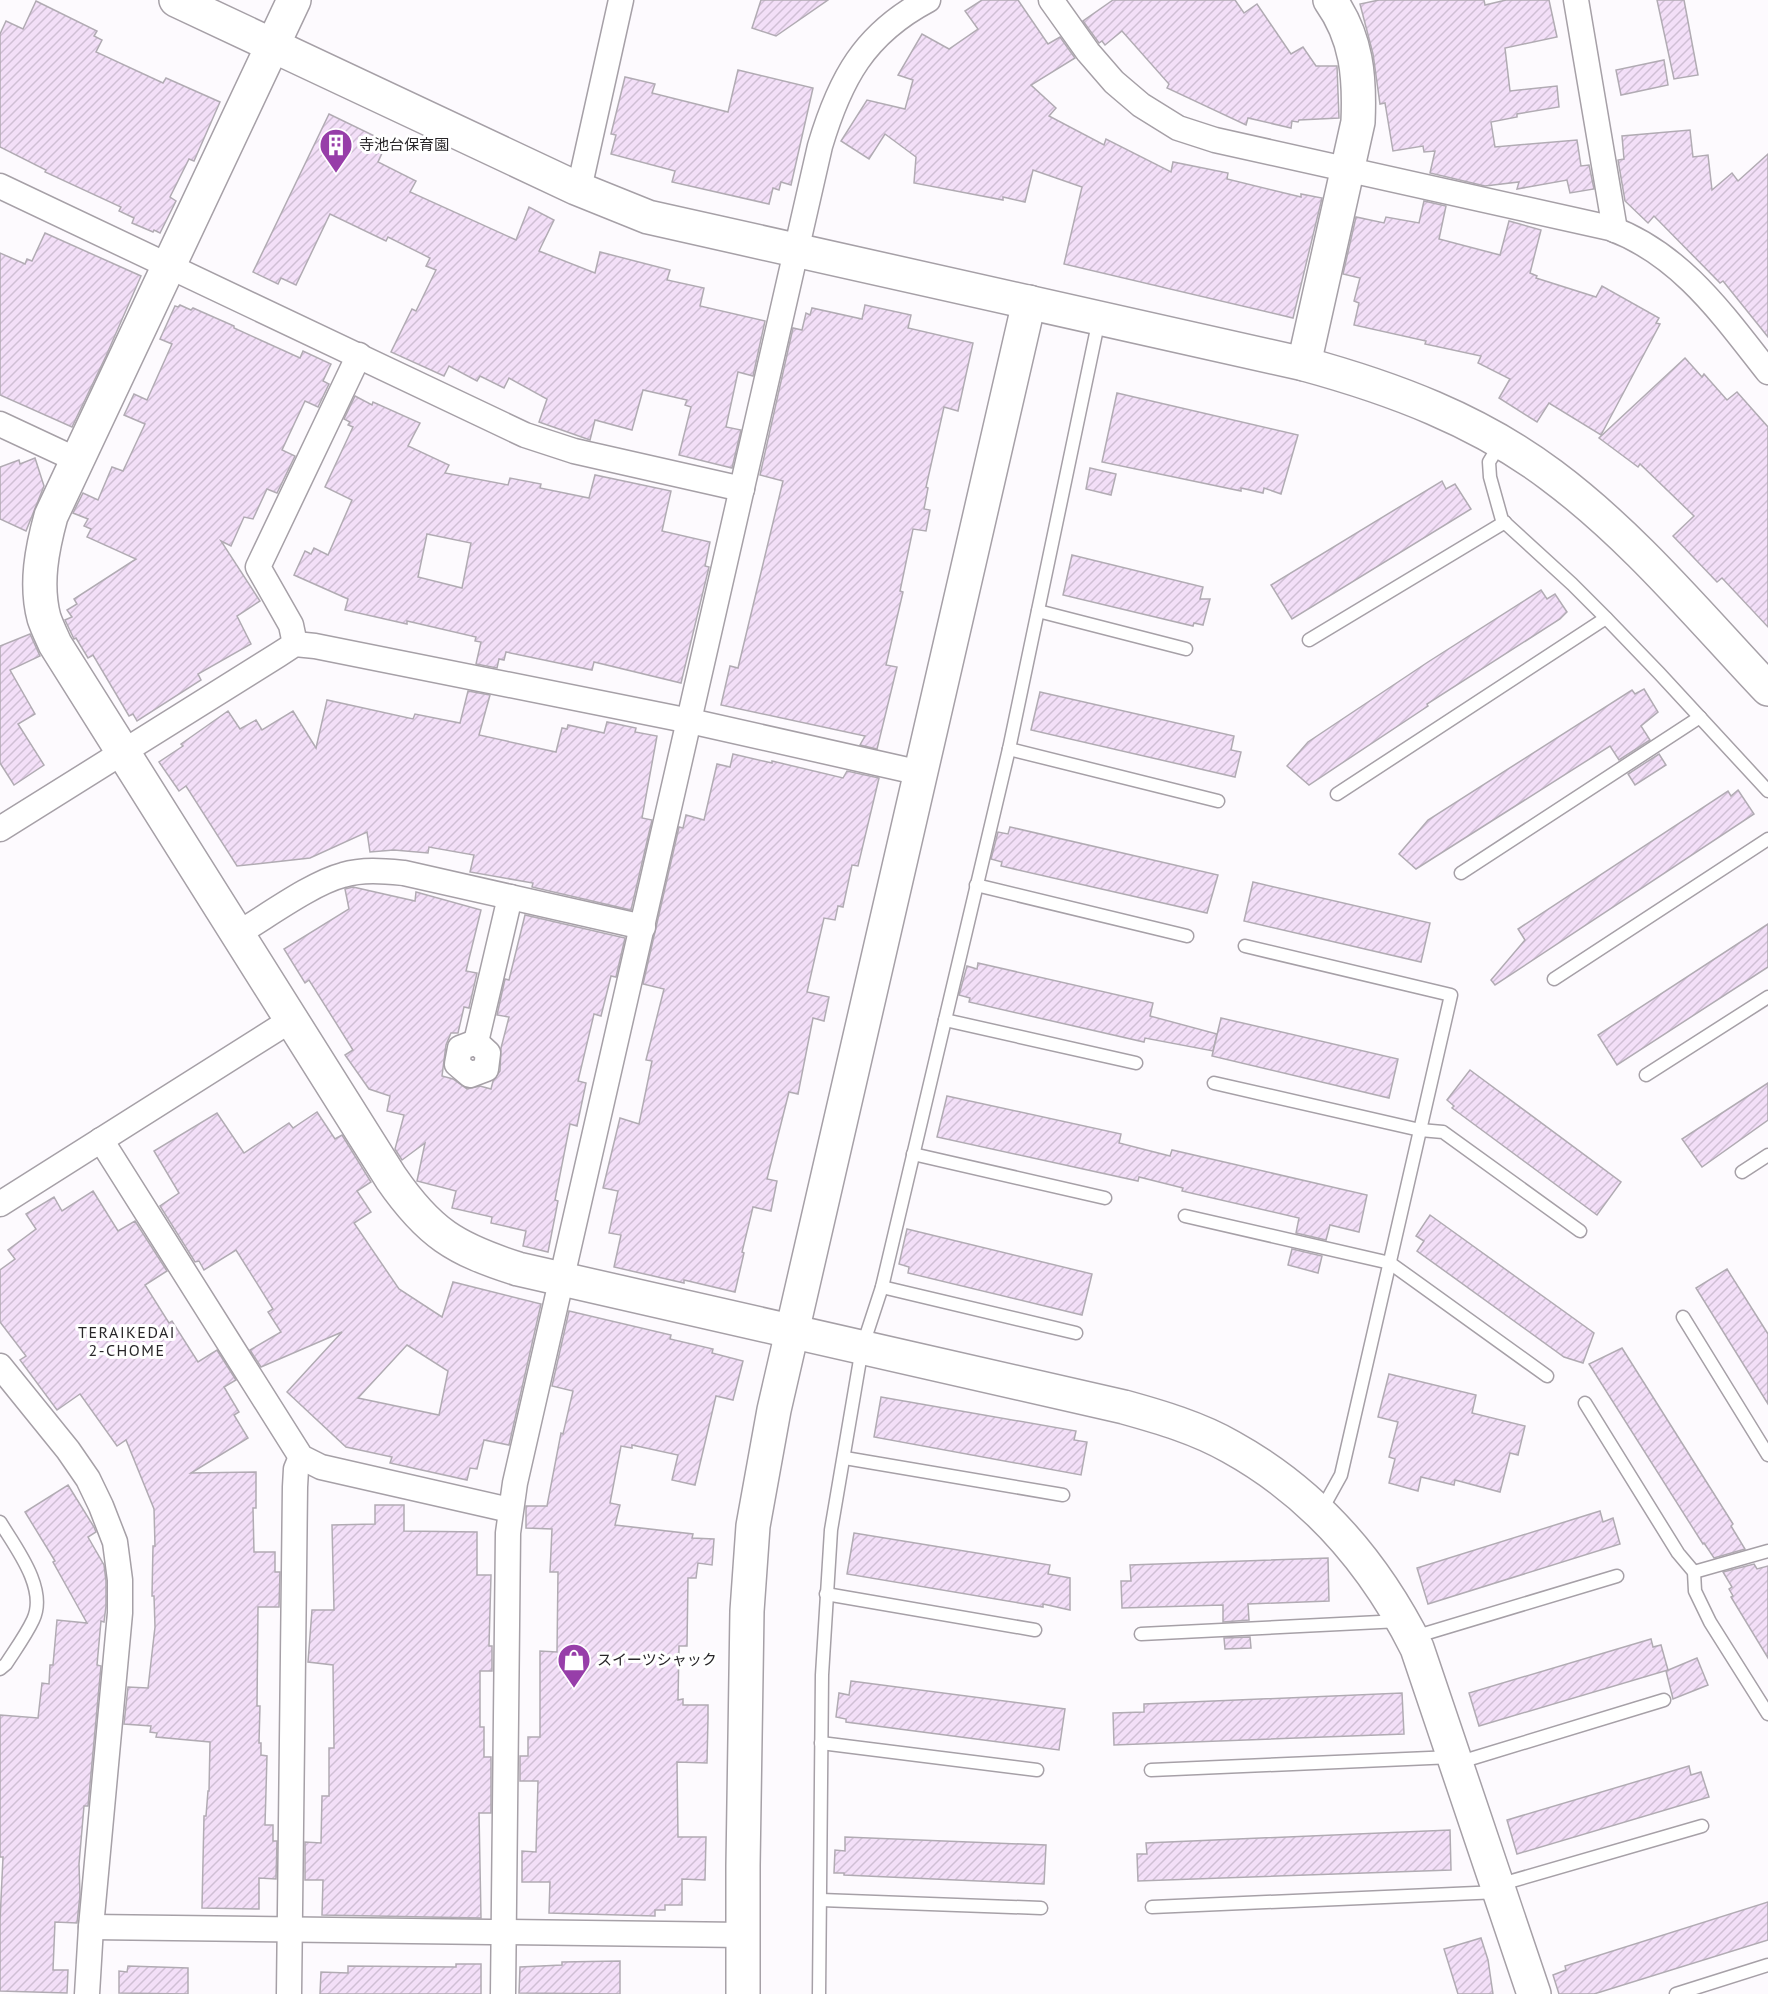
<svg xmlns="http://www.w3.org/2000/svg" width="1768" height="1994" font-family="'PT Sans','Noto Sans JP',sans-serif">
	<style>
		.building { fill: url(#building-hatch); stroke: #b1abb3; stroke-width: 1.5; fill-rule: evenodd }
		.lines { fill: none; stroke-linecap: round; stroke-linejoin: round }
		.lane-casing { stroke: #a6a0a7; stroke-width: 15 }
		.street-casing { stroke: #a6a0a7; stroke-width: 27 }
		.secondary-casing { stroke: #a6a0a7; stroke-width: 36 }
		.lane { stroke: #fff; stroke-width: 12 }
		.street { stroke: #fff; stroke-width: 24 }
		.secondary { stroke: #fff; stroke-width: 33 }
		.labels { text-anchor: middle; stroke-width: 6; stroke-linejoin: round; paint-order: stroke }
		.poi-label { font-size: 15px; fill: #282629; stroke: #fff; text-anchor: start }
		.neighbourhood-label { font-size: 16px; letter-spacing: 1.5px; fill: #282629; stroke: #fff }
	</style>
	<defs>
		<pattern id="building-hatch" width="6" height="6" patternUnits="userSpaceOnUse" patternTransform="scale(1.5)"><rect width="6" height="6" fill="#f3dff8"/><path d="M-1 1l2-2M0 6l6-6M5 7l2-2" fill="none" stroke="#d0bfd5"/></pattern>
	</defs>
	<rect width="100%" height="100%" fill="#fdfafe"/>
	<g class="building">
		<path d="M761,0H828L776,36L752,28Z"/>
		<path d="M982,0H1018L1048,44L1060,37L1075,58L1031,85L1056,108L1049,116L1104,145L1106,139L1171,172L1173,162L1228,173L1227,179L1301,197V194L1322,198L1293,318L1064,264L1082,187L1033,170L1025,202L1003,197V200L914,183L916,157L885,134L869,159L841,141L867,100L905,109L913,80L898,75L922,34L949,49L978,29L965,11Z"/>
		<path d="M1113,0H1235L1244,13L1257,4L1291,54L1303,47L1316,66H1337L1339,118L1299,120L1298,122L1292,121L1291,128L1248,118L1246,125L1167,88L1169,84L1122,31L1105,45L1102,41L1099,43L1083,21Z"/>
		<path d="M1379,0H1484L1485,5L1506,0H1549L1557,37L1505,48L1510,91L1557,86L1559,107L1517,114V117L1491,122L1495,147L1577,140L1581,166L1589,165L1594,189L1570,193L1567,180L1517,189L1519,182L1485,186L1430,173L1435,151L1424,152L1423,146L1393,151L1385,103L1380,104L1373,54L1360,4Z"/>
		<path d="M1657,0H1684L1698,75L1674,79Z"/>
		<path d="M36,1L97,31L94,36L102,40L96,52L163,83L166,78L220,102L194,161L189,159L170,197L176,201L160,233L154,230L153,232L132,223L134,218L119,211L121,207L45,172L46,170L0,147V34L6,21L23,29Z"/>
		<path d="M1664,60L1668,85L1621,95L1616,70Z"/>
		<path d="M738,70L813,88L791,185L781,182L779,190L773,188L769,204L672,182L675,171L611,154L616,135L611,134L625,77L655,84L652,93L728,112Z"/>
		<path d="M329,114L387,142L378,162L416,181L410,192L516,240L529,207L554,220L539,251L595,273L600,252L670,270L667,280L704,288L700,306L765,321L753,376L738,372L726,427L741,430L732,468L679,455L691,407L685,405L687,400L643,390L632,430L595,420L590,440L539,422L547,399L509,378L504,388L480,376L477,381L449,366L444,376L391,352L412,309L416,311L436,270L426,266L430,258L388,237L386,241L330,214L296,285L281,278L278,284L253,272Z"/>
		<path d="M1690,130L1693,157L1708,155L1712,190L1732,173L1738,181L1768,154V337L1723,281L1720,283L1654,216L1648,223L1625,201L1618,160L1624,159L1622,136Z"/>
		<path d="M1424,201L1446,206L1439,239L1500,255L1509,221L1541,230L1530,273L1537,276L1536,278L1596,297L1602,286L1659,318L1656,323L1660,324L1601,435L1549,403L1537,422L1499,398L1510,379L1478,363L1481,356L1425,344L1426,341L1354,325L1359,303L1354,301L1360,278L1343,274L1356,217L1384,223L1386,217L1419,223Z"/>
		<path d="M45,233L141,276L106,356L72,427L0,395V253L25,264L27,259L32,261Z"/>
		<path d="M180,305L191,310L193,308L234,326V328L300,358L303,351L331,364L323,381L329,384L318,407L305,401L282,450L295,456L277,493L267,489L253,519L244,517L231,546L221,541L260,601L237,616L251,644L198,674L201,680L137,721L133,714L129,716L93,655L88,658L76,638L74,639L65,620L72,617L67,610L77,604L74,599L136,559L87,537L91,529L84,526L88,519L73,513L83,493L98,500L112,467L123,471L145,424L124,415L134,394L147,400L172,344L160,339L175,306L178,307Z"/>
		<path d="M865,305L911,315L908,328L973,343L958,411L944,407L926,487L928,488L924,509L930,510L926,531L913,529L900,591L903,592L886,665L897,667L877,749L860,745L865,736L721,705L730,666L738,668L783,481L760,475L793,328L802,330L806,313L810,315L812,308L862,319Z"/>
		<path d="M1685,358L1702,377L1704,374L1727,400L1737,392L1768,427V627L1722,578L1717,582L1673,536L1694,516L1640,464L1638,467L1599,438Z"/>
		<path d="M1117,393L1298,435L1281,494L1264,488L1263,493L1241,488V491L1102,462Z"/>
		<path d="M355,396L372,405L373,402L420,423L408,446L449,465L445,473L508,485L510,478L541,484L540,488L589,498L595,475L671,491L662,531L710,542L705,566L709,567L681,683L594,662L592,670L506,652L504,660L499,659L497,668L476,664L481,642L475,641L476,637L407,621V624L345,610L348,599L294,575L305,551L311,554L314,548L328,555L352,500L325,487L353,427L348,425L350,422L344,419ZM427,534L471,543L462,588L418,577Z"/>
		<path d="M35,458L44,486L26,531L0,519V467L19,460L20,464Z"/>
		<path d="M1090,468L1116,474L1111,495L1086,489Z"/>
		<path d="M1442,481L1446,489L1455,484L1471,509L1292,619L1271,585Z"/>
		<path d="M1072,555L1203,587L1200,599H1210L1203,625L1194,623L1193,626L1063,595Z"/>
		<path d="M1541,590L1547,599L1555,594L1567,612L1560,619L1427,704L1428,706L1309,785L1287,766L1308,742L1428,662Z"/>
		<path d="M30,634L40,656L10,670L35,714L18,724L44,765L14,785L0,763V646Z"/>
		<path d="M1644,689L1658,712L1641,726L1650,740L1619,760L1610,746L1416,869L1399,854L1428,820L1632,690L1635,694Z"/>
		<path d="M468,691L490,695L479,735L556,752L562,728L567,729L568,725L604,733L607,722L636,728L635,732L657,736L642,818L652,820L631,910L532,887L533,883L470,872L474,855L429,847L428,853L394,850L370,852L367,832L310,858L237,866L186,786L179,791L159,762L183,746L181,744L228,711L240,729L256,720L262,730L293,711L316,748L327,700L413,719L415,714L460,723Z"/>
		<path d="M1040,692L1234,736L1231,750L1241,752L1235,777L1031,730Z"/>
		<path d="M733,754L772,763V761L843,778L847,771L879,778L858,866L852,865L843,907L838,906L835,920L824,918L807,992L829,997L824,1021L813,1018L798,1094L789,1092L767,1179L777,1181L771,1211L753,1207L742,1252L744,1253L735,1292L684,1280V1283L614,1267L621,1235L609,1233L618,1191L603,1188L620,1118L639,1124L652,1061L646,1060L664,989L643,984L679,827L683,828L686,815L704,820L717,764L730,767Z"/>
		<path d="M1659,754L1666,765L1635,785L1628,774Z"/>
		<path d="M1738,790L1754,814L1495,985L1491,980L1525,940L1518,929L1728,791L1731,796Z"/>
		<path d="M1010,827L1218,875L1207,913L1001,866L1002,862L991,859L998,832L1008,834Z"/>
		<path d="M1253,882L1430,923L1421,962L1244,921Z"/>
		<path d="M353,887L415,901L416,892L481,910L466,971L477,973L469,1008L464,1007L458,1033H451L446,1045L442,1076L453,1079L467,1089L480,1086L491,1089L493,1081L500,1071L501,1048L509,1017L497,1015L505,979L509,980L525,915L625,938L616,977L611,976L601,1016L594,1014L578,1081L586,1083L577,1126L570,1124L555,1200L558,1201L548,1252L523,1246L526,1231L491,1223L492,1217L452,1208L456,1191L417,1181L425,1143L402,1160L395,1149L404,1115L387,1111L390,1096L369,1089L345,1055L353,1050L309,980L305,983L284,949L349,909L345,889Z"/>
		<path d="M1768,924V967L1617,1065L1598,1035Z"/>
		<path d="M978,963L1153,1003L1150,1016L1217,1034L1213,1051L1145,1038L1144,1042L969,1002L970,998L959,995L967,966L977,969Z"/>
		<path d="M1221,1018L1398,1059L1389,1098L1212,1056Z"/>
		<path d="M1470,1070L1621,1182L1597,1215L1452,1108L1454,1106L1447,1100Z"/>
		<path d="M1768,1083V1120L1702,1167L1682,1139Z"/>
		<path d="M947,1096L1121,1134L1119,1143L1170,1156L1172,1150L1367,1195L1359,1232L1330,1225L1326,1240L1296,1233L1299,1218L1182,1191L1183,1188L1139,1177L1138,1181L937,1137Z"/>
		<path d="M317,1112L335,1139L342,1135L371,1182L357,1191L371,1212L354,1223L399,1289L442,1317L453,1282L541,1304L509,1445L484,1440L477,1469L470,1468L467,1480L390,1463L392,1457L346,1447L287,1392L342,1332L261,1367L250,1350L281,1332L268,1312L273,1309L236,1250L204,1270L199,1261L195,1262L160,1206L179,1193L154,1151L217,1113L244,1153L289,1123L293,1128ZM407,1345L448,1371L439,1415L358,1398Z"/>
		<path d="M93,1191L118,1231L135,1221L167,1271L145,1285L169,1323L172,1321L198,1362L217,1350L236,1380L224,1387L239,1412L234,1415L248,1438L191,1473L256,1472V1508H253L254,1552H275V1572H280L279,1607H258L257,1706H260L259,1743H261V1755L267,1756L265,1825H273V1841H277L276,1879L259,1878V1909L202,1908L204,1816H206L208,1791H209L210,1742L156,1737L157,1733L150,1732L151,1726L124,1724L128,1687L148,1688L155,1627L154,1596H152L153,1546H155L154,1509L126,1440L117,1446L80,1394L57,1410L20,1360L26,1356L0,1322V1270L15,1259L8,1250L36,1229L26,1214L54,1197L62,1211Z"/>
		<path d="M1430,1215L1594,1333L1583,1363L1564,1357L1417,1251L1424,1241L1416,1236Z"/>
		<path d="M907,1229L1092,1274L1082,1315L908,1273L909,1267L899,1264Z"/>
		<path d="M1292,1249L1322,1256L1318,1273L1288,1265Z"/>
		<path d="M1727,1269L1768,1334V1404L1696,1288Z"/>
		<path d="M569,1311L671,1335L670,1339L713,1349L712,1353L743,1361L733,1400L716,1396L695,1485L672,1480L678,1455L632,1445V1448L621,1446L610,1503L620,1505L615,1525L693,1534L692,1538L714,1539L712,1565L698,1563L696,1578H688L687,1646H679L678,1700L683,1699V1705H708V1718L707,1763L677,1762L678,1837H706L705,1880L682,1879V1905H665V1910H655V1916L549,1913L550,1882H522V1851L536,1852L538,1781H520V1756H528V1737H540V1651L557,1652L558,1572H550L552,1529L526,1528V1506H547L561,1433L563,1434L573,1391L552,1386Z"/>
		<path d="M1622,1348L1733,1524L1731,1526L1745,1549L1714,1558L1704,1543L1703,1544L1589,1364Z"/>
		<path d="M1389,1374L1476,1395L1472,1413L1525,1426L1518,1455L1510,1453L1500,1492L1455,1480L1454,1485L1421,1477L1418,1491L1389,1483L1395,1459L1389,1457L1398,1422L1378,1417Z"/>
		<path d="M881,1397L1076,1431L1074,1440L1087,1442L1081,1475L874,1437Z"/>
		<path d="M68,1485L94,1527L96,1532L88,1537L104,1565L106,1581V1606L104,1622L101,1621L97,1665L101,1666L88,1806H84L79,1864L80,1895L77,1923L55,1922L53,1970H68L67,1993L0,1991V1921L3,1857H0V1715L38,1718L42,1683L49,1684L50,1665H53L57,1620L87,1623L53,1562L55,1561L25,1512Z"/>
		<path d="M375,1505H404V1531L477,1532V1575H491L489,1646H492V1671H480V1727H484V1757H491V1813H479L481,1918L322,1915L323,1880H305V1842L321,1843L322,1796H329V1748H334L333,1665L308,1662L312,1610H334L332,1525L375,1524Z"/>
		<path d="M1600,1511L1603,1522L1613,1518L1620,1544L1428,1604L1417,1568Z"/>
		<path d="M854,1533L1050,1565L1048,1574L1070,1578V1610L1043,1604V1607L847,1574Z"/>
		<path d="M1328,1558L1329,1601L1248,1604L1249,1620L1223,1622V1605L1122,1608L1121,1581H1131L1130,1565Z"/>
		<path d="M1754,1564L1757,1569L1768,1566V1658L1731,1597L1733,1596L1729,1589L1732,1587L1723,1572Z"/>
		<path d="M1250,1637L1251,1648L1225,1649L1224,1638Z"/>
		<path d="M1651,1639L1653,1647L1661,1645L1668,1670L1479,1726L1469,1693Z"/>
		<path d="M1697,1658L1708,1685L1673,1699L1666,1671Z"/>
		<path d="M851,1681L1065,1709L1059,1750L846,1722V1719L836,1717L839,1693L849,1695Z"/>
		<path d="M1402,1693L1404,1734L1114,1745L1113,1713L1144,1712V1704Z"/>
		<path d="M1689,1766L1691,1775L1701,1772L1709,1797L1517,1854L1507,1820Z"/>
		<path d="M1450,1830L1451,1870L1138,1881L1137,1854H1147L1146,1843Z"/>
		<path d="M845,1837L1046,1845L1044,1884L844,1875V1873H834L835,1850L845,1851Z"/>
		<path d="M1768,1902V1940L1594,1994H1559L1553,1975L1566,1970L1565,1966Z"/>
		<path d="M1481,1938L1488,1960L1493,1994H1458L1444,1949Z"/>
		<path d="M620,1961V1994L519,1993L520,1967L562,1965V1962Z"/>
		<path d="M456,1964H481V1994H320L321,1972L348,1973V1966L456,1967Z"/>
		<path d="M128,1966L188,1968V1994L119,1993V1971L127,1972Z"/>
	</g>
	<g class="lines">
		<g class="lane-casing">
			<g id="lane">
				<path d="M1500,444L1489,462L1490,477L1502,520L1572,584L1606,618L1659,673L1768,791"/>
				<path d="M1038,611L1186,649"/>
				<path d="M1309,640L1505,522"/>
				<path d="M1009,749L1218,801"/>
				<path d="M1337,794L1606,618"/>
				<path d="M1461,873L1700,717"/>
				<path d="M976,885L1187,936"/>
				<path d="M1245,946L1451,995L1341,1475L1321,1511"/>
				<path d="M1554,979L1768,839"/>
				<path d="M945,1020L1136,1063"/>
				<path d="M1646,1075L1768,997"/>
				<path d="M1214,1083L1420,1130L1443,1132L1580,1231"/>
				<path d="M913,1154L1105,1198"/>
				<path d="M1742,1172L1768,1155"/>
				<path d="M1185,1216L1390,1263L1547,1376"/>
				<path d="M882,1287L1076,1333"/>
				<path d="M1683,1317L1768,1455"/>
				<path d="M1585,1403L1678,1553L1694,1572L1695,1591L1710,1622L1768,1714"/>
				<path d="M845,1458L1063,1495"/>
				<path d="M0,1522C16,1548 48,1589 33,1620C26,1635 15,1650 6,1664L0,1669"/>
				<path d="M1694,1572L1768,1551"/>
				<path d="M826,1594L1035,1630"/>
				<path d="M1141,1634L1400,1621"/>
				<path d="M1414,1637L1617,1576"/>
				<path d="M821,1743L1037,1770"/>
				<path d="M1457,1763L1664,1700"/>
				<path d="M1151,1770L1453,1757"/>
				<path d="M1498,1885L1702,1826"/>
				<path d="M821,1900L1041,1908"/>
				<path d="M1152,1907L1499,1892"/>
				<path d="M819,1994L822,1675L831,1530L862,1348L882,1287L1009,749L1099,319"/>
				<path d="M1676,1994L1768,1965"/>
			</g>
		</g>
		<g class="street-casing">
			<g id="street">
				<path d="M1051,0L1088,52L1114,82L1141,105L1178,128L1215,140L1610,228C1681,254 1723,315 1768,372"/>
				<path d="M1576,0L1615,230"/>
				<path d="M0,186L525,435L574,451L742,489"/>
				<path d="M579,189L621,0"/>
				<path d="M0,424L77,460"/>
				<path d="M295,644L291,625L258,567L359,355"/>
				<path d="M0,829L278,655L295,644L315,646L690,721L921,773"/>
				<path d="M237,934C266,917 312,883 343,875C363,869 383,871 404,873L643,927"/>
				<path d="M476,1042L510,897"/>
				<path d="M476,1042L488,1053L486,1069L470,1075L457,1064L460,1048Z"/>
				<path d="M101,1140L301,1457L321,1467L510,1510"/>
				<path d="M0,1204L291,1020"/>
				<path d="M0,1366L68,1450L88,1479L101,1506L115,1542L120,1580V1613L91,1927L87,1994"/>
				<path d="M91,1927L743,1935"/>
				<path d="M289,1994L295,1487L296,1469L301,1457"/>
				<path d="M503,1994L508,1533L515,1483L820,146C840,79 864,34 928,0"/>
			</g>
		</g>
		<g class="secondary-casing">
			<g id="secondary">
				<path d="M176,0L576,188L648,217L1304,364C1392,388 1478,420 1551,475C1633,536 1698,615 1768,689"/>
				<path d="M294,0L51,516C42,549 35,584 44,618C47,627 51,635 55,644L391,1178C429,1233 455,1249 518,1269L1124,1407C1160,1417 1198,1428 1231,1447C1314,1493 1375,1564 1417,1648L1534,1994"/>
				<path d="M1304,364L1358,122C1360,77 1357,38 1330,0"/>
				<path d="M743,1994V1866L747,1611L753,1526L774,1410L1029,302"/>
			</g>
		</g>
		<use href="#lane" class="lane"/>
		<use href="#street" class="street"/>
		<use href="#secondary" class="secondary"/>
	</g>
	<defs>
		<g id="building-pin" transform="scale(1.725)"><path d="M0 17L-7.5 6A9.5 9.5 0 1 1 7.5 6Z" fill="#973ea9" stroke="#fff"/><path d="M-4-6H4V6H1V3H-1V6H-4ZM-2.5-4.3h1.7v1.8h-1.7ZM.8-4.3h1.7v1.8H.8ZM-2.5-1h1.7V.8h-1.7ZM.8-1h1.7V.8H.8Z" fill="#fff"/></g>
		<g id="shop-pin" transform="scale(1.725)"><path d="M0 17L-7.5 6A9.5 9.5 0 1 1 7.5 6Z" fill="#973ea9" stroke="#fff"/><path d="M-5-2.5h2.3a2.7 3.5 0 0 1 5.4 0H5L5.5 6h-11ZM-1.5-2.5h3a1.5 2.3 0 0 0-3 0Z" fill="#fff"/></g>
	</defs>
	<g fill-rule="evenodd">
		<use href="#building-pin" x="336" y="145"/>
		<use href="#shop-pin" x="574" y="1660"/>
	</g>
	<g class="labels">
		<g class="poi-label">
			<text x="359" y="150">寺池台保育園</text>
			<text x="597" y="1665">スイーツシャック</text>
		</g>
		<g class="neighbourhood-label">
			<text x="127" y="1338">TERAIKEDAI<tspan x="127" dy="18">2-CHOME</tspan></text>
		</g>
	</g>
</svg>
